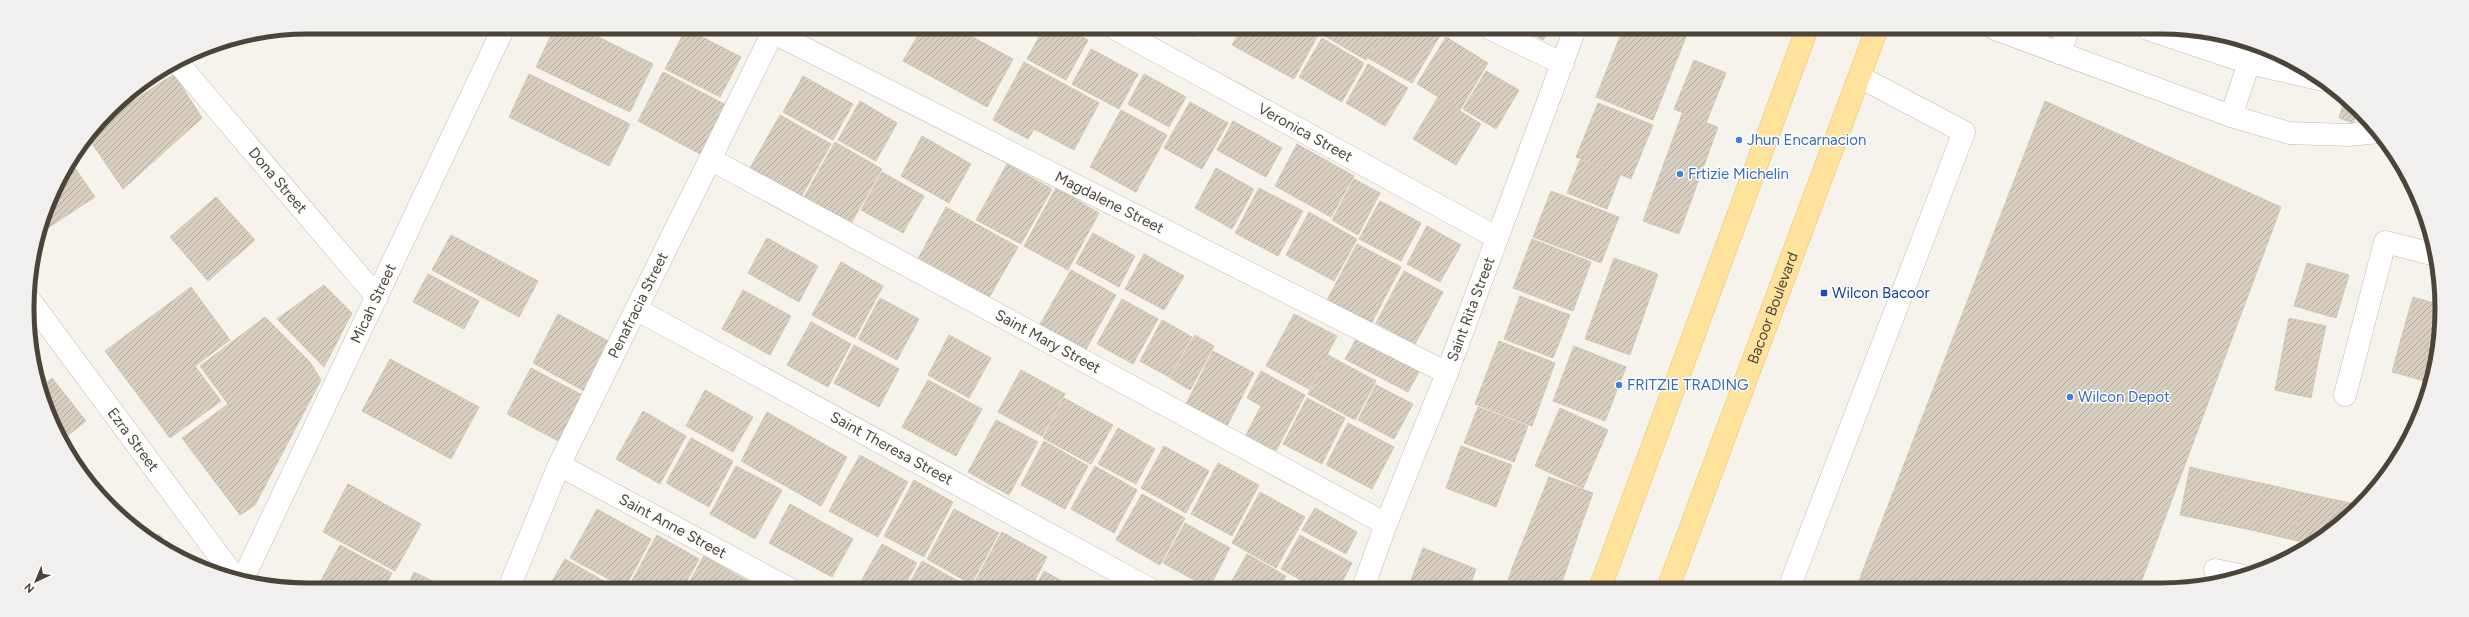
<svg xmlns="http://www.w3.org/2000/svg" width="2469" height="617" font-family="Figtree,sans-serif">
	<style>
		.building { fill: url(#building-hatch); stroke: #d3c7b4 }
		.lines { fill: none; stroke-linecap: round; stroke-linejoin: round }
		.minor-casing { stroke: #c2bbae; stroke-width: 23 }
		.major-casing { stroke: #e6c16a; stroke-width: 23 }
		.minor { stroke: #fff; stroke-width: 22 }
		.major { stroke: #ffe39c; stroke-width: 22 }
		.shop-dot { fill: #3f7fe0; stroke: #fff; stroke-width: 1.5 }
		.transit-dot { fill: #1a4fb4; stroke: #fff; stroke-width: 1.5 }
		.labels { text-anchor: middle; stroke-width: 3; stroke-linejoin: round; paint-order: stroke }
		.street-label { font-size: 15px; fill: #4b4439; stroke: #fff }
		.shop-label { font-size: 15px; fill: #366cbe; stroke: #fff; text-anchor: start }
		.transit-label { font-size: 15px; fill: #164399; stroke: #fff; text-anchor: start }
		.rim { fill: none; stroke: #4b4439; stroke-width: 5 }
	</style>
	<defs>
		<pattern id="building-hatch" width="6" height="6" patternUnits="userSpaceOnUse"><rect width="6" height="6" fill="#d8cfc1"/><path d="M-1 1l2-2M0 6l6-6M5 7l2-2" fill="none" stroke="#b1aa9e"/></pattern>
	</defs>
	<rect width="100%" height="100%" fill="#f6f3ec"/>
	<g class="building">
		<path d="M555,27H578L653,64L630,112L536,67Z"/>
		<path d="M595,27H609L606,33Z"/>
		<path d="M922,28H956L1013,59L987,107L903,61Z"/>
		<path d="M1044,28H1067L1088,40L1066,80L1027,59Z"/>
		<path d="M1178,28H1199L1194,37Z"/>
		<path d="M1230,28H1239L1237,32Z"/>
		<path d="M1242,28H1306L1318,35L1294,79L1232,45Z"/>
		<path d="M1313,28H1324L1321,33Z"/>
		<path d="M1326,28H1384L1366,60L1323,35Z"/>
		<path d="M1385,28H1435L1442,32L1412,83L1368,58Z"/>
		<path d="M686,29L741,57L720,97L665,69Z"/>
		<path d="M1523,29H1553L1543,40Z"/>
		<path d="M1623,29H1689L1653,120L1596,97Z"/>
		<path d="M1446,37L1488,63L1460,110L1417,84Z"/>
		<path d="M1322,38L1364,63L1342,102L1299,77Z"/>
		<path d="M1091,49L1138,74L1119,109L1072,84Z"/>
		<path d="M1694,60L1726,73L1706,123L1674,109Z"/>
		<path d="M1024,62L1099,103L1074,150L1034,129L1028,139L993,120Z"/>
		<path d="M1368,64L1408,88L1385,126L1346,103Z"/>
		<path d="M1486,71L1519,90L1496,129L1463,109Z"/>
		<path d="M663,72L730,107L704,156L638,121Z"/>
		<path d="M174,74L202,118L123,189L87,136L94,127Z"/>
		<path d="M529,74L630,124L609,166L509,117Z"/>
		<path d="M1144,74L1186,97L1169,127L1128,104Z"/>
		<path d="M803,76L853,104L833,140L783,112Z"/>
		<path d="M1438,97L1481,124L1456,165L1413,139Z"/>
		<path d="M860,101L897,123L876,161L838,140Z"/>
		<path d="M2045,101L2281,207L2139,588H1856Z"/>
		<path d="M2344,101L2353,104L2358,109L2353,123L2339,118Z"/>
		<path d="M1190,102L1228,123L1202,169L1164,148Z"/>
		<path d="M1598,103L1653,125L1631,179L1576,157Z"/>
		<path d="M1121,110L1167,135L1136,192L1090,167Z"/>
		<path d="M1682,114L1718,127L1679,234L1643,221Z"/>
		<path d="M780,115L831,144L801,197L750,168Z"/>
		<path d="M1233,121L1282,148L1266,177L1217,150Z"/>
		<path d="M922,136L971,164L949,203L901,176Z"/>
		<path d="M835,142L882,169L850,225L803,199Z"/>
		<path d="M1297,144L1354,176L1331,217L1275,186Z"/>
		<path d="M1580,160L1620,175L1607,209L1567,193Z"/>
		<path d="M70,161L95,197L37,235L56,184Z"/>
		<path d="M1007,164L1052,189L1021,244L976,220Z"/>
		<path d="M1216,168L1254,189L1232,229L1195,208Z"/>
		<path d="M882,172L924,196L903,233L861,210Z"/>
		<path d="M1354,179L1380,193L1358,235L1332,220Z"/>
		<path d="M1056,188L1099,213L1068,270L1024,246Z"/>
		<path d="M1259,188L1303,211L1278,256L1235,233Z"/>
		<path d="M1551,191L1619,217L1601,263L1533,237Z"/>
		<path d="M216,197L255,240L208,281L170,237Z"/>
		<path d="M1380,201L1421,223L1401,261L1359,239Z"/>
		<path d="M946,207L1018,247L986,303L915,264Z"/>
		<path d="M1309,212L1357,239L1334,281L1286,255Z"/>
		<path d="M1427,226L1461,245L1440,282L1407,264Z"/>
		<path d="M1093,233L1135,256L1119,287L1076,263Z"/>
		<path d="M451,235L538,281L519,317L432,270Z"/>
		<path d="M767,238L818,266L799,302L748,273Z"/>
		<path d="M1532,239L1591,262L1573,311L1513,288Z"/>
		<path d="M1357,244L1401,267L1371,324L1327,300Z"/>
		<path d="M1144,254L1184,276L1164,310L1125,289Z"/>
		<path d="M1614,258L1658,274L1630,355L1585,339Z"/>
		<path d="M841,262L883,286L855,338L812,315Z"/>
		<path d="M2307,263L2349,275L2336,318L2294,306Z"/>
		<path d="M1071,270L1116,295L1084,353L1038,328Z"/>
		<path d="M1404,271L1443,292L1415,344L1376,323Z"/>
		<path d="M428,274L479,301L464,329L413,302Z"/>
		<path d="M324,285L352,313L324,367L277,319Z"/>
		<path d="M191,287L230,340L195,366L221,401L170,438L105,351Z"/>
		<path d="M743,290L791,316L770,355L722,329Z"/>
		<path d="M1520,296L1570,315L1553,358L1504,339Z"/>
		<path d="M2413,297L2441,305L2440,345L2402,335Z"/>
		<path d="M880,298L919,319L897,360L858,339Z"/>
		<path d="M1122,299L1158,319L1133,364L1097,344Z"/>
		<path d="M558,314L614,344L588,393L533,363Z"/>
		<path d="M1294,314L1337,336L1309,389L1266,366Z"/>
		<path d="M265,317L310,362L321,380L255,505L240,515L182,438L228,404L200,366Z"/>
		<path d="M2289,318L2326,326L2318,362L2282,354Z"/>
		<path d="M1162,320L1192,337L1169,377L1140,361Z"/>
		<path d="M811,322L851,344L828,387L787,365Z"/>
		<path d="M1359,334L1421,368L1408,392L1345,359Z"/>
		<path d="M949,335L991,358L969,398L928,375Z"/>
		<path d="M1195,335L1214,346L1190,390L1170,378Z"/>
		<path d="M2402,335L2440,345L2428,382L2392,372Z"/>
		<path d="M1499,341L1555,363L1532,426L1475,404Z"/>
		<path d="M854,345L899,369L879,407L834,383Z"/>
		<path d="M1574,346L1626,367L1605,421L1553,401Z"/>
		<path d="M1213,351L1254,373L1227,426L1186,404Z"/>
		<path d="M2282,354L2318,362L2311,398L2275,390Z"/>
		<path d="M1328,355L1376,381L1355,420L1308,394Z"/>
		<path d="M390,359L479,407L451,459L362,411Z"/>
		<path d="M531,368L586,397L562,443L507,414Z"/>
		<path d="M1021,370L1065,394L1042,436L998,412Z"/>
		<path d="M1261,371L1305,395L1276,451L1246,435L1261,406L1247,398Z"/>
		<path d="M52,378L86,421L61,441L39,388Z"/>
		<path d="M928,380L982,409L956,456L902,427Z"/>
		<path d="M1376,385L1413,404L1394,439L1358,420Z"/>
		<path d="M705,390L753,417L733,452L686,426Z"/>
		<path d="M1064,398L1113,425L1091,464L1043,438Z"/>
		<path d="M1307,398L1345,418L1322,464L1283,444Z"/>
		<path d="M1478,407L1528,426L1514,462L1464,443Z"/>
		<path d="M1560,408L1608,430L1583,488L1535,466Z"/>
		<path d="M643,411L686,436L660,484L616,459Z"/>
		<path d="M767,412L847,457L821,506L741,461Z"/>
		<path d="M996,420L1038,442L1009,495L968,472Z"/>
		<path d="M1348,423L1394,447L1372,489L1326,465Z"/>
		<path d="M1118,428L1155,449L1136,484L1098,464Z"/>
		<path d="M691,438L733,461L709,507L666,483Z"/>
		<path d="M1044,441L1088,466L1065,509L1021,485Z"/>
		<path d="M1164,446L1209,471L1186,513L1141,488Z"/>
		<path d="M1461,446L1512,465L1496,507L1446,488Z"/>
		<path d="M860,455L908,482L878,537L829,511Z"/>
		<path d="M1218,463L1259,485L1232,536L1191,514Z"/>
		<path d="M736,466L782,490L755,539L710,514Z"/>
		<path d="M1095,466L1137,490L1114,533L1071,509Z"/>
		<path d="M2190,467L2228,476L2218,523L2180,515Z"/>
		<path d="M2228,476L2266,484L2256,531L2218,523Z"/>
		<path d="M1549,477L1593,493L1582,523L1538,504Z"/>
		<path d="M914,480L953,502L924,557L884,536Z"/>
		<path d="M348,484L421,524L395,571L323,532Z"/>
		<path d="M2266,484L2304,493L2293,540L2256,531Z"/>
		<path d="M1260,492L1305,517L1276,568L1232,543Z"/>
		<path d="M2304,493L2341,501L2336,525L2309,544L2293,540Z"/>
		<path d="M1142,494L1185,518L1160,565L1116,540Z"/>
		<path d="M2341,501L2361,505L2336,525Z"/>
		<path d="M790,504L853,539L832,577L769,543Z"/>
		<path d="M1538,504L1582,523L1560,588L1512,568Z"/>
		<path d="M1315,508L1357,532L1346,554L1302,530Z"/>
		<path d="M597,509L651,539L625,588L570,558Z"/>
		<path d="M954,509L999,533L971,584L927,559Z"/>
		<path d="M1185,523L1230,548L1209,588L1163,563Z"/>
		<path d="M1002,532L1047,557L1031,588H977L973,585Z"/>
		<path d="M159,534L177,556L151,540Z"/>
		<path d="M657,535L699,559L683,588H628Z"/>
		<path d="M1300,535L1352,563L1339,588H1315L1281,569Z"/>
		<path d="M882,544L917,563L903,588H869L860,583Z"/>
		<path d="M340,545L392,573L384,588H317Z"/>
		<path d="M1423,548L1476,569L1469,588H1408Z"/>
		<path d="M1247,554L1286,576L1280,588H1228Z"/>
		<path d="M704,556L751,583L748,588H686Z"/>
		<path d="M565,559L616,588H548Z"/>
		<path d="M922,561L969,587V588H907Z"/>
		<path d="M1512,568L1559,588H1506Z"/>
		<path d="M1044,571L1074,588H1035Z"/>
		<path d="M414,572L447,588H407Z"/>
		<path d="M2151,585L2165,588H2151Z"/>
	</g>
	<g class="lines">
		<g class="minor-casing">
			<g id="minor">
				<path id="s1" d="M1114,28L1496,237"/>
				<path d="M1491,29L1563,64"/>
				<path d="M1995,29L2231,116L2289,133L2348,135L2379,132"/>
				<path d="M2148,29L2249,63L2323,80"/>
				<path id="s2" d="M772,32L1447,373"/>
				<path d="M2060,53L2068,29"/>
				<path id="s3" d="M178,63L377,297"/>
				<path d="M2231,116L2249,63"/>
				<path id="s4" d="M710,159L1386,524"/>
				<path id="s5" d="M29,299L237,580"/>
				<path id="s6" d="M636,309L1148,588"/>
				<path d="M2345,395L2385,242L2436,255"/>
				<path id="s7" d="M559,465L788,588"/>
				<path d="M2215,570L2240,575"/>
				<path id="s8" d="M242,581L504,27"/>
				<path id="s9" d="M509,588L559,465L775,28"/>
				<path id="s10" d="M1363,588L1386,524L1447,373L1575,29"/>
				<path d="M1789,588L1964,132L1860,77"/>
			</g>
		</g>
		<g class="major-casing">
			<g id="major">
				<path d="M1600,588L1807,29"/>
				<path id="s11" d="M1668,588L1877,29"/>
			</g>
		</g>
		<use href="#minor" class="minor"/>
		<use href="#major" class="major"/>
	</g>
	<g class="shop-dot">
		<circle cx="1739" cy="140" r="4"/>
		<circle cx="1680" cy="174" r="4"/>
		<circle cx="1619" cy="385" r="4"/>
		<circle cx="2070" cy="397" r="4"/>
	</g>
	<rect class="transit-dot" x="1820" y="289" width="8" height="8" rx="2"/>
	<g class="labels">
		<g class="street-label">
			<text dy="5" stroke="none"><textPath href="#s1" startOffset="218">Veronica Street</textPath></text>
			<text dy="5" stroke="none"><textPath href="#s3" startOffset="154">Dona Street</textPath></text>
			<text dy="5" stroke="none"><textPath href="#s2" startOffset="378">Magdalene Street</textPath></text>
			<text dy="5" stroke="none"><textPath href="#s8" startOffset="307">Micah Street</textPath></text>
			<text dy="5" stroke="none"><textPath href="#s9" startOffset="311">Penafracia Street</textPath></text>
			<text dy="5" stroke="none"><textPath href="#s11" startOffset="299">Bacoor Boulevard</textPath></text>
			<text dy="5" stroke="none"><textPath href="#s10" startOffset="299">Saint Rita Street</textPath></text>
			<text dy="5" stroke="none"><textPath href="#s4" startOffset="384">Saint Mary Street</textPath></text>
			<text dy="5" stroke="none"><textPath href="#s5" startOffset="175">Ezra Street</textPath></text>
			<text dy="5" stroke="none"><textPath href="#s6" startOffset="291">Saint Theresa Street</textPath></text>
			<text dy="5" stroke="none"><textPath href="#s7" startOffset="129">Saint Anne Street</textPath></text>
		</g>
		<g class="shop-label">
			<text x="1747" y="145">Jhun Encarnacion</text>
			<text x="1688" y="179">Frtizie Michelin</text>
			<text x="1627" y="390">FRITZIE TRADING</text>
			<text x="2078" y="402">Wilcon Depot</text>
		</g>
		<g class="transit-label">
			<text x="1832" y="298">Wilcon Bacoor</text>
		</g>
	</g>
	<path d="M0 0H2469V617H0ZM308 34H2161A274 274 0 0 1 2435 308V309A274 274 0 0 1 2161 583H308A274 274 0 0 1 34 309V308A274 274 0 0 1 308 34Z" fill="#f1f0ef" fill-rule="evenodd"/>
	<path class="rim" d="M308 34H2161A274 274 0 0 1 2435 308V309A274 274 0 0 1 2161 583H308A274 274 0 0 1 34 309V308A274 274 0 0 1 308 34Z"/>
	<g transform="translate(36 581) rotate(224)" stroke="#ffffff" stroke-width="3" paint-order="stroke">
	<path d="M0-3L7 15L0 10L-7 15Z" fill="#4b4439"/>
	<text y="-6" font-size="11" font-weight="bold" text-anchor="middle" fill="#4b4439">N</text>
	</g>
</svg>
